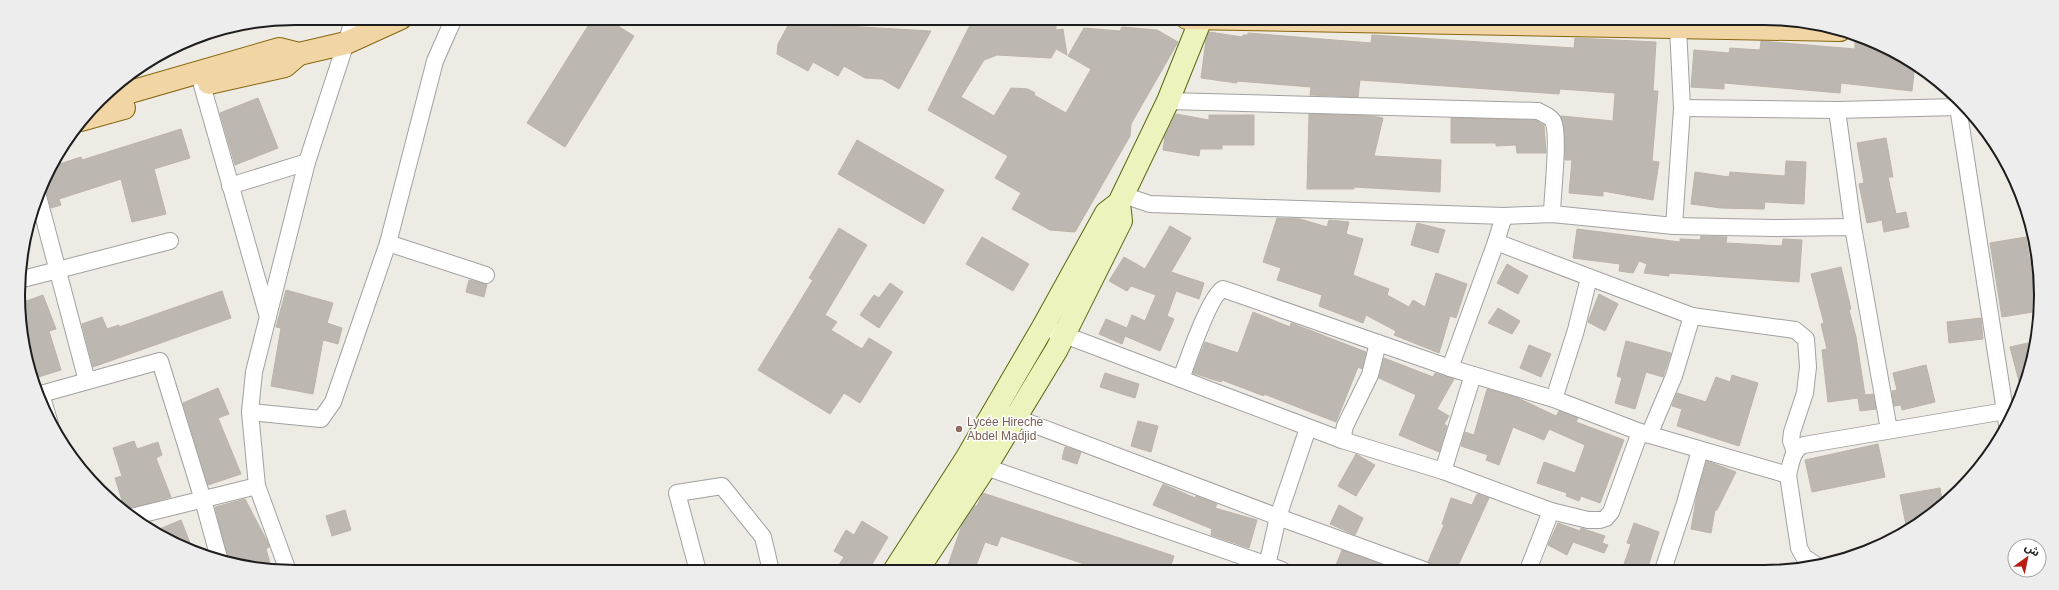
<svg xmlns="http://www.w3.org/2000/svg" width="2059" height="590" font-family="Helvetica,'Noto Sans Arabic',sans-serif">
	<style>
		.building { fill: #bdb7b1; stroke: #bdb3a8 }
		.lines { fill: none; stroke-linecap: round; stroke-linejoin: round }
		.street-casing { stroke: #a1a1a1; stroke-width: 18 }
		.secondary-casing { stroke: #596910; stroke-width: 24 }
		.primary-casing { stroke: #87670f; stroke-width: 24 }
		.street { stroke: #fff; stroke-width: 16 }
		.secondary { stroke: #ecf3bc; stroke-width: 22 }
		.primary { stroke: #f2d5a4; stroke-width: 22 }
		.education-dot { fill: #8d6e63; stroke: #fff; stroke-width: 1.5 }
		.labels { text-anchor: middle; stroke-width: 3; stroke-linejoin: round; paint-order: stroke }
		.education-label { font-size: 12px; fill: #785e54; stroke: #fff; text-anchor: start }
		.rim { fill: none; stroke: #1d1d1d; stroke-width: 2 }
	</style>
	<rect width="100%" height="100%" fill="#edebe4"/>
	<g class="building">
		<path d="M593,18H605L634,36L565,147L527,123Z"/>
		<path d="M792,18H798L809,24L931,31L899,89L882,79L865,78L844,66L838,76L813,62L808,71L777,54L778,44Z"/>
		<path d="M982,21L1056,22V30L1063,29L1067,55L1056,49L1051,58L997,55L984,60L961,97L994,116L1011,88L1028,89L1035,93L1034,95L1066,113L1091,69L1068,56L1084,28L1120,31L1122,27L1157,30L1178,42L1131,124L1130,136L1075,232L1050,230L1012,209L1021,193L995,178L1008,156L928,110L969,27Z"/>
		<path d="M1209,32L1242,37L1243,35H1248V33L1371,43L1372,35L1574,48L1575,38L1656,42L1653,91H1658L1652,161L1659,162L1653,200L1603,191V196L1569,193L1572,160H1565L1564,127L1561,116L1613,121L1615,93L1560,89L1559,94L1360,80L1358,97L1310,95L1311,87L1237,81V83L1201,78L1206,40Z"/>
		<path d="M1761,41L1855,49V42L1880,45L1881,54L1903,57L1915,63L1912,91L1841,83L1840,93L1724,83V89L1691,87L1694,50L1729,53L1730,48L1760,50Z"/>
		<path d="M258,98L278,148L235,165L220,113Z"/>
		<path d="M1176,114L1209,120V115H1254V145H1222V149H1200L1199,156L1163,150L1165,136Z"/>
		<path d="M1309,114L1372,116L1383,118L1374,156L1441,160L1440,192L1354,187V189H1307Z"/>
		<path d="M1451,118L1535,120L1544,125L1546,153H1517L1516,145L1496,146V143H1451Z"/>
		<path d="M181,129L190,158L154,169L166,214L132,222L121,179L59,199L61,205L51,208L47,193L42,188L48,186L45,176L50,167L81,157L82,160Z"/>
		<path d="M1886,138L1893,177H1888L1896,214L1906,212L1909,227L1884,232L1882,220L1867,223L1859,184L1864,183L1857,143Z"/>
		<path d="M857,140L944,190L924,224L838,174Z"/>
		<path d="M1786,161L1806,162L1804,204L1765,202L1764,209L1721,208L1691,204L1695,172L1729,177L1730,172L1785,176Z"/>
		<path d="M1277,218L1300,219L1327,227L1329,220L1349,222L1346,234L1363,239L1353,275L1389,289L1387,295L1409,307L1413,300L1425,307L1436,273L1467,284L1456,318L1450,316L1439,353L1394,335L1396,331L1366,315L1363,323L1319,306L1322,295L1277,280L1281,268L1263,262Z"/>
		<path d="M1417,223L1445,230L1438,253L1411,245Z"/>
		<path d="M1170,226L1191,238L1171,272L1204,283L1199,299L1176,291L1167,316L1174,319L1160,351L1125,336L1122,344L1099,334L1106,319L1127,328L1132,315L1145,321L1156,295L1131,286L1127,291L1109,281L1124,257L1145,269Z"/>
		<path d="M839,228L867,245L825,315L837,322L831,330L862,349L869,338L892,352L860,403L844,393L830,414L758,370L813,280L809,278Z"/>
		<path d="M1577,229L1680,242V239L1700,240L1701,236L1727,237L1726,243L1782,246L1783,239L1802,240L1799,282L1669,273V276L1644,273L1647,264L1639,261L1633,273L1619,271L1620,264L1573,258Z"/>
		<path d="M982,237L1029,264L1013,291L966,264Z"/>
		<path d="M2026,237L2032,275L2034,274L2037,293L2041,292L2039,311L2002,317L1990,243Z"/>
		<path d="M1507,264L1528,276L1518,294L1497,283Z"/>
		<path d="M1841,267L1851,309L1849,310L1856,337L1865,395L1873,394L1876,409L1860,411L1858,398L1828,402L1822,350L1827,349L1821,324L1824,323L1811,274Z"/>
		<path d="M469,280L487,284L484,297L466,292Z"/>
		<path d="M890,283L903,292L879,328L860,315L874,295L879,298Z"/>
		<path d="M286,290L333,303L327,323L342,328L338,344L323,340L313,394L271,386L281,328L276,327Z"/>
		<path d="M222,291L231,318L93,367L82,324L102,317L107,329L119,325V327Z"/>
		<path d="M1599,294L1618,304L1605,331L1588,322Z"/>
		<path d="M43,295L56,329L49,331L61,370L32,379L28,367L21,303Z"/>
		<path d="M1498,308L1520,321L1512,334L1488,323Z"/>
		<path d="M1253,312L1290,327L1291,323L1366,352L1362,369L1358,367L1336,422L1264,394V396L1222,380L1221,382L1193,373L1205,342L1238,353Z"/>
		<path d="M1981,318L1983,339L1949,343L1947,322Z"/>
		<path d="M1626,341L1671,353L1663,377L1646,372L1635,409L1615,403L1622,378L1617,376Z"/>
		<path d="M2037,341L2036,349L2021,389L2010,347Z"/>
		<path d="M1529,345L1551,354L1541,377L1520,368Z"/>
		<path d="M1384,358L1433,377L1435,373L1454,379L1437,409L1449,416L1444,424L1447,426L1439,452L1399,435L1416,395L1379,378Z"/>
		<path d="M1926,365L1935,402L1902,410L1901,405L1894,406L1892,391L1897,390L1893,373Z"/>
		<path d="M1105,373L1139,384L1135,398L1100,387Z"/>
		<path d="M1732,375L1758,383L1739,446L1677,426L1682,409L1672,406L1677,393L1706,402L1716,377L1730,382Z"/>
		<path d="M218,388L229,414L218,418L241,474L208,485L183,403Z"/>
		<path d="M1487,389L1518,398L1556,416L1559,411L1578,418L1576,422L1624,440L1600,503L1581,496L1579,501L1566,496L1567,493L1537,483L1544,462L1575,473L1585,445L1549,429L1544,440L1513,427L1499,465L1486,460L1488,455L1461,446L1465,432L1474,435Z"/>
		<path d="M1138,421L1158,426L1151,452L1131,446Z"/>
		<path d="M134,441L137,449L158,442L162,455L156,458L171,497L125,510L115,478L122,476L113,448Z"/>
		<path d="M1878,444L1885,477L1812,492L1805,460Z"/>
		<path d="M1065,447L1081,452L1077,464L1062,459Z"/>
		<path d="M1356,454L1375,465L1356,496L1338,486Z"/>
		<path d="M1707,461L1736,472L1717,510H1715L1711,533L1691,529L1697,494Z"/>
		<path d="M1163,484L1195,498L1196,496L1217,504L1215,508L1257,520L1249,548L1211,535L1212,529L1153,505Z"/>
		<path d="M1940,488L1943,506L1907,530L1900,495Z"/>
		<path d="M983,493L1174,556L1169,571H1105L1001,536L997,546L985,542L974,571H946L962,525L975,506H977Z"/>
		<path d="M1477,494L1489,498L1456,570H1433L1431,564L1428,562L1444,525L1442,524L1451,498L1472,505Z"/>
		<path d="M245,499L268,543L269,547L266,549L272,570L241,567L228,561L215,507Z"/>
		<path d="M1339,505L1363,518L1355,535L1330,524Z"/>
		<path d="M345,510L351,530L332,536L326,516Z"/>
		<path d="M181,520L192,548L152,532Z"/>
		<path d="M862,521L888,537L868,571H835L844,557L834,551L846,530L854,535Z"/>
		<path d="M1558,523L1580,531L1581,528L1605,536L1602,543L1608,545L1604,553L1573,542L1567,555L1548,545Z"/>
		<path d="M1634,523L1659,532L1647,570H1622L1631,544L1627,543Z"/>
		<path d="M1342,550L1397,570H1334Z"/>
	</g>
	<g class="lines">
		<g class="street-casing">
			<g id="street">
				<path d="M454,18L435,61L388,243L486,275"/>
				<path d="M202,85L268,317"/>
				<path d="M1168,101L1538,111C1543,114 1550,116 1553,121C1560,134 1552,196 1552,214"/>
				<path d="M1682,108L1837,110L1853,227"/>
				<path d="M1837,110L1958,107L2005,411"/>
				<path d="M230,186L307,162"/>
				<path d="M1123,195L1150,204L1504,216L1552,214L1674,226L1773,228L1853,227L1889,430"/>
				<path d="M38,196L87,381"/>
				<path d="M1504,216L1496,242L1692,316L1795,330L1806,339L1808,367L1805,393L1792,432L1791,441L1795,452"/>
				<path d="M1674,226L1682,108L1678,28"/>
				<path d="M19,280L170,241"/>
				<path d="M1223,289L1450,368L1554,399L1640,432L1611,512L1606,518L1600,520H1588L1551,511L1443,471L1342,440L1181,379C1187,362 1210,295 1223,289Z"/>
				<path d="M1054,331L1181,379"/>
				<path d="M1450,368L1496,242"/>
				<path d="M41,394L160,361L203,500L219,558"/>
				<path d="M38,395L41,394L50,424"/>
				<path d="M1554,399L1576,330L1589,278"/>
				<path d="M250,412L321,419L333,402L388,243"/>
				<path d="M1006,414L1278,517L1424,570"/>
				<path d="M1640,432L1788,475C1791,464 1792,449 1804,445L2005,411L2007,425"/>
				<path d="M1649,435L1674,376L1692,316"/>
				<path d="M1342,440L1345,426L1370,375L1378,343"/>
				<path d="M977,464L1282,570"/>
				<path d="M1443,471L1473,375"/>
				<path d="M1788,475L1799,548L1804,557L1816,565"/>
				<path d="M131,517L257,486"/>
				<path d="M1266,570L1278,517L1308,428"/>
				<path d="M1528,570L1551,511"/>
				<path d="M1663,570L1685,503L1700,450"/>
				<path d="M288,571L257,486L250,412L254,372L307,162L354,18"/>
				<path d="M698,571L677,493L722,486L763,537L771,571"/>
			</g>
		</g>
		<g class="secondary-casing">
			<g id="secondary">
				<path d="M894,571L966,459L1043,327L1106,213L1119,203L1168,101L1201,19"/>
				<path d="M917,571L985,468L1057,349L1121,221L1119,203"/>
			</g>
		</g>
		<g class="primary-casing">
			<g id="primary">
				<path d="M1187,18L1840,30"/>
				<path d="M209,83L285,66L299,54"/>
				<path d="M99,101L279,49L299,54L346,43L401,18"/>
				<path d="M81,120L124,108"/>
			</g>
		</g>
		<use href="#street" class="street"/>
		<use href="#secondary" class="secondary"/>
		<use href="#primary" class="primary"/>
	</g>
	<circle class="education-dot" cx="959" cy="429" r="4"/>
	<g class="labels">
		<g class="education-label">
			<text x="967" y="426">Lycée Hireche<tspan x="967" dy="14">Abdel Madjid</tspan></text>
		</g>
	</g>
	<path d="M0 0H2059V590H0ZM295 25H1764A270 270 0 0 1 2034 295V295A270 270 0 0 1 1764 565H295A270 270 0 0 1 25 295V295A270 270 0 0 1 295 25Z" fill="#ededed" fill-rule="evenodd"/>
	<path class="rim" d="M295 25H1764A270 270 0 0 1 2034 295V295A270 270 0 0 1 1764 565H295A270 270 0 0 1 25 295V295A270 270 0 0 1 295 25Z"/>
	<g transform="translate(2027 558) rotate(33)"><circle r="19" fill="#ffffff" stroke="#a5a5a5"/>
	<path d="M0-3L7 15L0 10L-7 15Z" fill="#b61e14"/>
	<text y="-6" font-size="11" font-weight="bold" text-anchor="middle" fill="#1d1d1d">ش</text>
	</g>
</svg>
